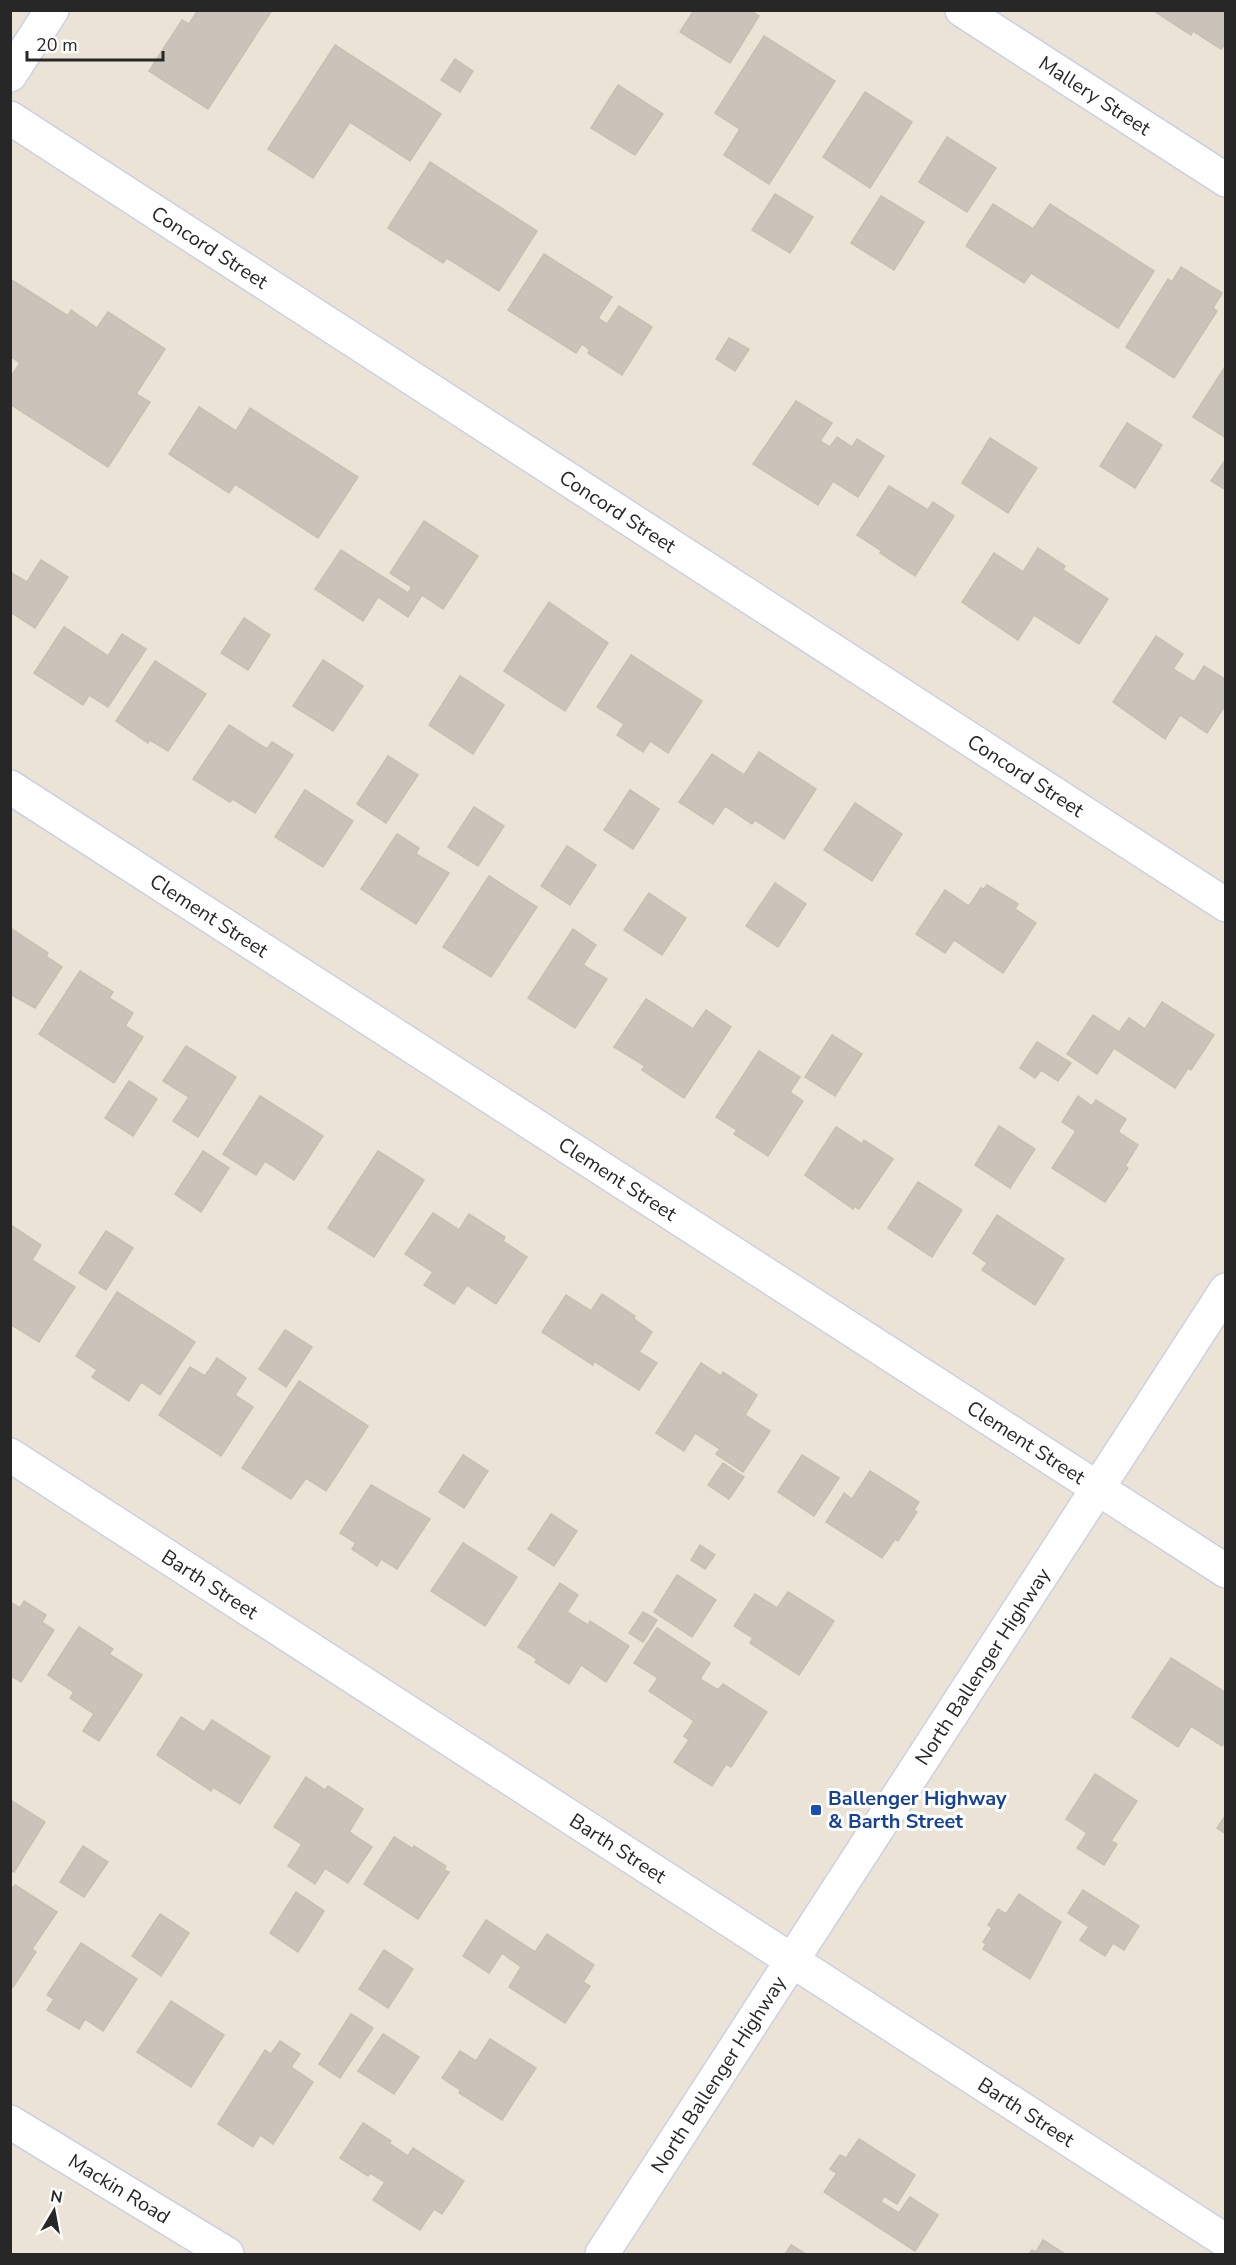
<svg xmlns="http://www.w3.org/2000/svg" width="1236" height="2265" font-family="'Nunito Sans',sans-serif">
	<style>
		.building { fill: #cac3ba; stroke: #c7c0b1; stroke-width: 1.5 }
		.lines { fill: none; stroke-linecap: round; stroke-linejoin: round }
		.street-casing { stroke: #ccd0e3; stroke-width: 36 }
		.secondary-casing { stroke: #ccd0e3; stroke-width: 36 }
		.street { stroke: #fff; stroke-width: 33 }
		.secondary { stroke: #fff; stroke-width: 33 }
		.transit-dot { fill: #1a4fb4; stroke: #fff; stroke-width: 2 }
		.labels { text-anchor: middle; stroke-width: 6; stroke-linejoin: round; paint-order: stroke }
		.street-label { font-size: 20px; fill: #272727; stroke: #fff }
		.transit-label { font-size: 20px; font-weight: bold; fill: #164399; stroke: #fff; text-anchor: start }
	</style>
	<rect width="100%" height="100%" fill="#ece3d7"/>
	<g class="building">
		<path d="M198,10H272L208,109L149,71L182,20L189,24Z"/>
		<path d="M694,10H750L759,16L730,63L680,32Z"/>
		<path d="M1226,10V43L1221,49L1193,31L1191,35L1154,11Z"/>
		<path d="M764,36L835,81L769,184L724,155L740,129L715,113Z"/>
		<path d="M335,45L441,114L410,161L350,122L313,178L268,149Z"/>
		<path d="M455,59L473,71L460,92L441,80Z"/>
		<path d="M618,85L663,114L635,155L591,128Z"/>
		<path d="M865,92L912,122L870,188L823,157Z"/>
		<path d="M947,137L996,168L967,212L919,182Z"/>
		<path d="M430,162L537,231L499,291L447,258L443,263L388,228Z"/>
		<path d="M775,194L813,217L790,253L752,230Z"/>
		<path d="M881,196L924,222L894,270L851,243Z"/>
		<path d="M993,204L1033,229L1050,204L1154,271L1118,328L1031,273L1024,283L966,246Z"/>
		<path d="M544,254L612,297L598,318L607,324L619,306L652,327L622,375L588,353L590,350L582,344L576,353L508,310Z"/>
		<path d="M1181,267L1222,293L1213,308L1217,311L1174,378L1126,347L1168,279L1172,282Z"/>
		<path d="M10,279L68,316L71,310L97,328L108,312L165,349L136,394L150,402L108,467L10,404V378L20,363L10,356Z"/>
		<path d="M729,338L749,349L735,371L716,359Z"/>
		<path d="M1226,365V438L1193,417Z"/>
		<path d="M796,401L832,423L820,441L830,447L837,437L852,447L857,439L884,456L858,497L833,481L818,505L753,464Z"/>
		<path d="M199,407L236,431L250,408L358,477L318,538L235,484L229,493L169,454Z"/>
		<path d="M1127,423L1162,445L1135,488L1100,466Z"/>
		<path d="M990,438L1037,468L1008,513L962,483Z"/>
		<path d="M1226,459V490L1211,481Z"/>
		<path d="M889,486L928,510L933,502L954,516L915,576L880,553L882,551L857,535Z"/>
		<path d="M424,521L478,556L443,609L422,595L408,617L378,597L363,621L315,589L341,550L408,593L412,587L390,573Z"/>
		<path d="M1038,548L1065,566L1063,570L1108,599L1079,644L1034,615L1018,640L962,602L994,553L1023,572Z"/>
		<path d="M41,560L68,577L35,628L12,613L10,615V572L27,582Z"/>
		<path d="M549,602L608,643L565,711L504,671Z"/>
		<path d="M244,618L270,635L248,670L221,653Z"/>
		<path d="M64,627L108,656L122,634L146,649L108,707L89,695L83,705L34,673Z"/>
		<path d="M1156,636L1183,654L1173,669L1194,682L1204,666L1226,680V704L1207,733L1180,715L1165,739L1113,702Z"/>
		<path d="M631,655L702,701L668,753L650,741L643,752L617,735L624,724L597,707Z"/>
		<path d="M323,660L363,686L333,731L293,706Z"/>
		<path d="M155,661L206,694L168,751L150,740L148,743L116,721Z"/>
		<path d="M460,676L504,705L473,754L429,725Z"/>
		<path d="M229,725L267,749L272,742L293,755L255,813L233,799L230,802L193,779Z"/>
		<path d="M759,752L816,789L784,839L755,820L752,824L725,806L713,824L679,802L712,754L744,775Z"/>
		<path d="M388,756L418,775L386,823L357,804Z"/>
		<path d="M305,790L353,821L323,867L275,837Z"/>
		<path d="M630,790L659,809L633,849L604,830Z"/>
		<path d="M855,803L902,834L872,881L824,850Z"/>
		<path d="M474,807L504,826L478,866L448,847Z"/>
		<path d="M397,834L419,848L416,854L449,873L416,924L361,889Z"/>
		<path d="M567,846L596,865L570,905L541,886Z"/>
		<path d="M489,876L537,907L491,977L443,947Z"/>
		<path d="M775,883L806,904L778,947L746,926Z"/>
		<path d="M987,885L1018,904L1015,909L1036,923L1003,973L954,940L945,953L916,934L945,890L969,906L981,888L984,889Z"/>
		<path d="M649,893L686,918L662,955L624,930Z"/>
		<path d="M10,928L48,953L46,956L62,967L35,1008L10,994Z"/>
		<path d="M573,929L596,945L583,965L607,979L575,1028L528,998Z"/>
		<path d="M80,971L113,992L109,998L133,1013L125,1026L143,1037L114,1083L39,1034Z"/>
		<path d="M646,999L693,1029L706,1010L731,1027L684,1098L642,1070L645,1066L614,1047Z"/>
		<path d="M1162,1002L1214,1035L1191,1070L1188,1068L1175,1088L1114,1048L1097,1074L1067,1054L1093,1015L1119,1032L1129,1018L1145,1029Z"/>
		<path d="M832,1035L862,1054L835,1096L805,1077Z"/>
		<path d="M1037,1042L1071,1063L1058,1081L1041,1070L1035,1078L1020,1068Z"/>
		<path d="M186,1046L236,1077L198,1137L173,1121L189,1097L163,1081Z"/>
		<path d="M759,1051L800,1077L790,1092L803,1101L768,1156L734,1134L737,1130L716,1117Z"/>
		<path d="M129,1081L157,1099L133,1136L105,1118Z"/>
		<path d="M260,1096L323,1136L294,1180L265,1161L256,1175L223,1154Z"/>
		<path d="M1078,1096L1092,1106L1096,1100L1126,1119L1118,1132L1138,1145L1125,1166L1128,1168L1105,1202L1052,1168L1076,1131L1062,1122Z"/>
		<path d="M999,1126L1035,1149L1010,1188L975,1165Z"/>
		<path d="M836,1127L862,1144L864,1140L893,1159L859,1209L854,1206L853,1209L805,1175Z"/>
		<path d="M203,1151L229,1168L201,1212L175,1194Z"/>
		<path d="M378,1151L424,1180L374,1257L328,1228Z"/>
		<path d="M918,1182L962,1210L932,1257L888,1228Z"/>
		<path d="M433,1213L459,1230L469,1214L505,1237L503,1241L527,1257L496,1304L467,1285L454,1304L424,1285L433,1272L405,1254Z"/>
		<path d="M997,1215L1064,1259L1035,1305L982,1270L987,1263L973,1253Z"/>
		<path d="M12,1226L41,1245L32,1260L75,1287L39,1342L10,1324Z"/>
		<path d="M106,1231L133,1248L106,1290L79,1273Z"/>
		<path d="M117,1292L195,1342L160,1395L141,1382L129,1401L92,1377L97,1370L76,1356Z"/>
		<path d="M602,1294L635,1316L634,1319L652,1332L639,1352L657,1363L639,1390L594,1361L593,1365L542,1332L566,1295L591,1311Z"/>
		<path d="M285,1330L312,1347L286,1387L259,1369Z"/>
		<path d="M217,1358L246,1378L235,1395L253,1407L221,1456L159,1415L190,1367L205,1376Z"/>
		<path d="M701,1363L721,1376L723,1372L757,1395L745,1415L770,1431L743,1472L716,1454L720,1449L695,1433L684,1451L656,1433Z"/>
		<path d="M299,1381L368,1426L326,1491L306,1478L291,1499L242,1468Z"/>
		<path d="M463,1455L488,1471L464,1508L439,1492Z"/>
		<path d="M802,1455L839,1478L814,1516L778,1492Z"/>
		<path d="M723,1463L744,1477L729,1499L708,1485Z"/>
		<path d="M870,1471L919,1502L914,1510L917,1512L898,1541L895,1539L882,1558L826,1522L844,1493L852,1499Z"/>
		<path d="M371,1485L430,1519L397,1569L381,1559L377,1566L352,1549L356,1543L340,1533Z"/>
		<path d="M551,1514L577,1531L554,1566L528,1549Z"/>
		<path d="M463,1543L517,1577L485,1626L431,1591Z"/>
		<path d="M700,1545L715,1555L705,1569L691,1560Z"/>
		<path d="M677,1575L716,1600L692,1637L654,1612Z"/>
		<path d="M560,1583L578,1595L567,1612L588,1625L590,1621L629,1646L606,1682L581,1665L569,1684L535,1662L537,1659L518,1647Z"/>
		<path d="M788,1592L834,1621L799,1675L750,1643L753,1638L734,1626L755,1594L777,1608Z"/>
		<path d="M24,1601L46,1615L42,1622L54,1630L21,1682L10,1675V1602L20,1608Z"/>
		<path d="M643,1612L657,1620L643,1642L629,1633Z"/>
		<path d="M79,1627L113,1649L109,1654L142,1675L99,1741L83,1731L94,1714L70,1698L74,1692L48,1675Z"/>
		<path d="M657,1628L710,1663L700,1679L718,1690L723,1684L767,1712L731,1767L726,1764L712,1786L674,1762L689,1740L684,1736L694,1721L649,1691L658,1678L634,1663Z"/>
		<path d="M1171,1658L1226,1693V1740L1222,1746L1191,1726L1178,1747L1132,1717Z"/>
		<path d="M181,1717L204,1732L212,1720L270,1757L240,1804L213,1787L211,1791L157,1755Z"/>
		<path d="M1095,1774L1137,1801L1111,1841L1117,1844L1104,1865L1077,1848L1087,1833L1066,1819Z"/>
		<path d="M306,1777L325,1790L328,1786L363,1809L349,1832L372,1847L348,1883L325,1868L315,1884L288,1866L302,1844L274,1827Z"/>
		<path d="M10,1800L45,1822L14,1872L10,1870Z"/>
		<path d="M1226,1815V1834L1217,1828Z"/>
		<path d="M394,1837L413,1849L414,1846L446,1866L444,1870L449,1872L418,1919L364,1884Z"/>
		<path d="M83,1846L108,1862L84,1897L60,1882Z"/>
		<path d="M15,1885L57,1912L32,1949L36,1952L13,1987L10,1986V1891Z"/>
		<path d="M1083,1890L1139,1926L1124,1950L1113,1943L1105,1956L1080,1940L1089,1927L1068,1913Z"/>
		<path d="M296,1892L324,1911L298,1952L270,1933Z"/>
		<path d="M1019,1894L1061,1922L1030,1979L983,1949L986,1944L983,1942L992,1928L988,1925L998,1909L1006,1914Z"/>
		<path d="M160,1914L189,1933L161,1976L132,1956Z"/>
		<path d="M486,1920L535,1952L547,1934L594,1965L583,1982L590,1986L565,2023L509,1987L521,1967L502,1953L489,1973L463,1956Z"/>
		<path d="M81,1943L137,1979L103,2031L85,2019L79,2029L47,2010L54,1999L47,1995Z"/>
		<path d="M384,1950L413,1969L388,2008L359,1989Z"/>
		<path d="M171,2001L224,2035L191,2087L137,2052Z"/>
		<path d="M351,2014L373,2028L340,2078L319,2064Z"/>
		<path d="M383,2034L419,2057L394,2094L358,2071Z"/>
		<path d="M490,2039L536,2068L502,2120L459,2093L460,2090L442,2078L460,2051L476,2061Z"/>
		<path d="M280,2041L300,2054L291,2067L313,2082L273,2144L260,2135L253,2147L218,2124L265,2050L271,2054Z"/>
		<path d="M363,2123L391,2141L389,2143L408,2156L413,2148L464,2181L442,2214L434,2209L420,2230L373,2200L385,2182L370,2173L368,2176L340,2158Z"/>
		<path d="M859,2139L915,2175L897,2204L884,2196L881,2202L899,2213L910,2197L938,2215L915,2251L824,2192L837,2173L830,2169L840,2155L846,2158Z"/>
		<path d="M1043,2240L1065,2254H1029L1032,2250L1036,2252Z"/>
		<path d="M791,2245L806,2254H785Z"/>
	</g>
	<g class="lines">
		<g class="street-casing">
			<g id="street">
				<path id="s1" d="M962,10L1226,180"/>
				<path d="M10,75L52,10"/>
				<path id="s2" d="M10,118L1226,905"/>
				<path id="s3" d="M10,787L1226,1571"/>
				<path id="s4" d="M10,1455L1226,2241"/>
			</g>
		</g>
		<g class="secondary-casing">
			<g id="secondary">
				<path id="s5" d="M10,2122L227,2254"/>
				<path id="s6" d="M602,2254L1226,1290"/>
			</g>
		</g>
		<use href="#street" class="street"/>
		<use href="#secondary" class="secondary"/>
	</g>
	<rect class="transit-dot" x="810" y="1804" width="12" height="12" rx="3"/>
	<g class="labels">
		<g class="street-label">
			<text dy="7" stroke="none"><textPath href="#s1" startOffset="158">Mallery Street</textPath></text>
			<text dy="7" stroke="none"><textPath href="#s2" startOffset="238">Concord Street</textPath></text>
			<text dy="7" stroke="none"><textPath href="#s2" startOffset="724">Concord Street</textPath></text>
			<text dy="7" stroke="none"><textPath href="#s2" startOffset="1210">Concord Street</textPath></text>
			<text dy="7" stroke="none"><textPath href="#s3" startOffset="237">Clement Street</textPath></text>
			<text dy="7" stroke="none"><textPath href="#s3" startOffset="723">Clement Street</textPath></text>
			<text dy="7" stroke="none"><textPath href="#s3" startOffset="1209">Clement Street</textPath></text>
			<text dy="7" stroke="none"><textPath href="#s4" startOffset="238">Barth Street</textPath></text>
			<text dy="7" stroke="none"><textPath href="#s6" startOffset="700">North Ballenger Highway</textPath></text>
			<text dy="7" stroke="none"><textPath href="#s4" startOffset="724">Barth Street</textPath></text>
			<text dy="7" stroke="none"><textPath href="#s6" startOffset="214">North Ballenger Highway</textPath></text>
			<text dy="7" stroke="none"><textPath href="#s4" startOffset="1210">Barth Street</textPath></text>
			<text dy="7" stroke="none"><textPath href="#s5" startOffset="128">Mackin Road</textPath></text>
		</g>
		<g class="transit-label">
			<text x="828" y="1805">Ballenger Highway<tspan x="828" dy="23">&amp; Barth Street</tspan></text>
		</g>
	</g>
	<rect width="1236" height="2265" fill="none" stroke="#272727" stroke-width="24"/>
	<g transform="translate(54 2211) rotate(10)" stroke="#ffffff" stroke-width="4.5" paint-order="stroke">
	<path d="M0-4.5L10 22L0 15L-10 22Z" fill="#272727"/>
	<text y="-9" font-size="16" font-weight="bold" text-anchor="middle" fill="#272727">N</text>
	</g>
	<path d="M27 51v9h136v-9" fill="none" stroke="#272727" stroke-width="3"/>
	<text x="36" y="51" font-size="18" fill="#272727" stroke="#ffffff" stroke-width="4.5" paint-order="stroke">20 m</text>
</svg>
